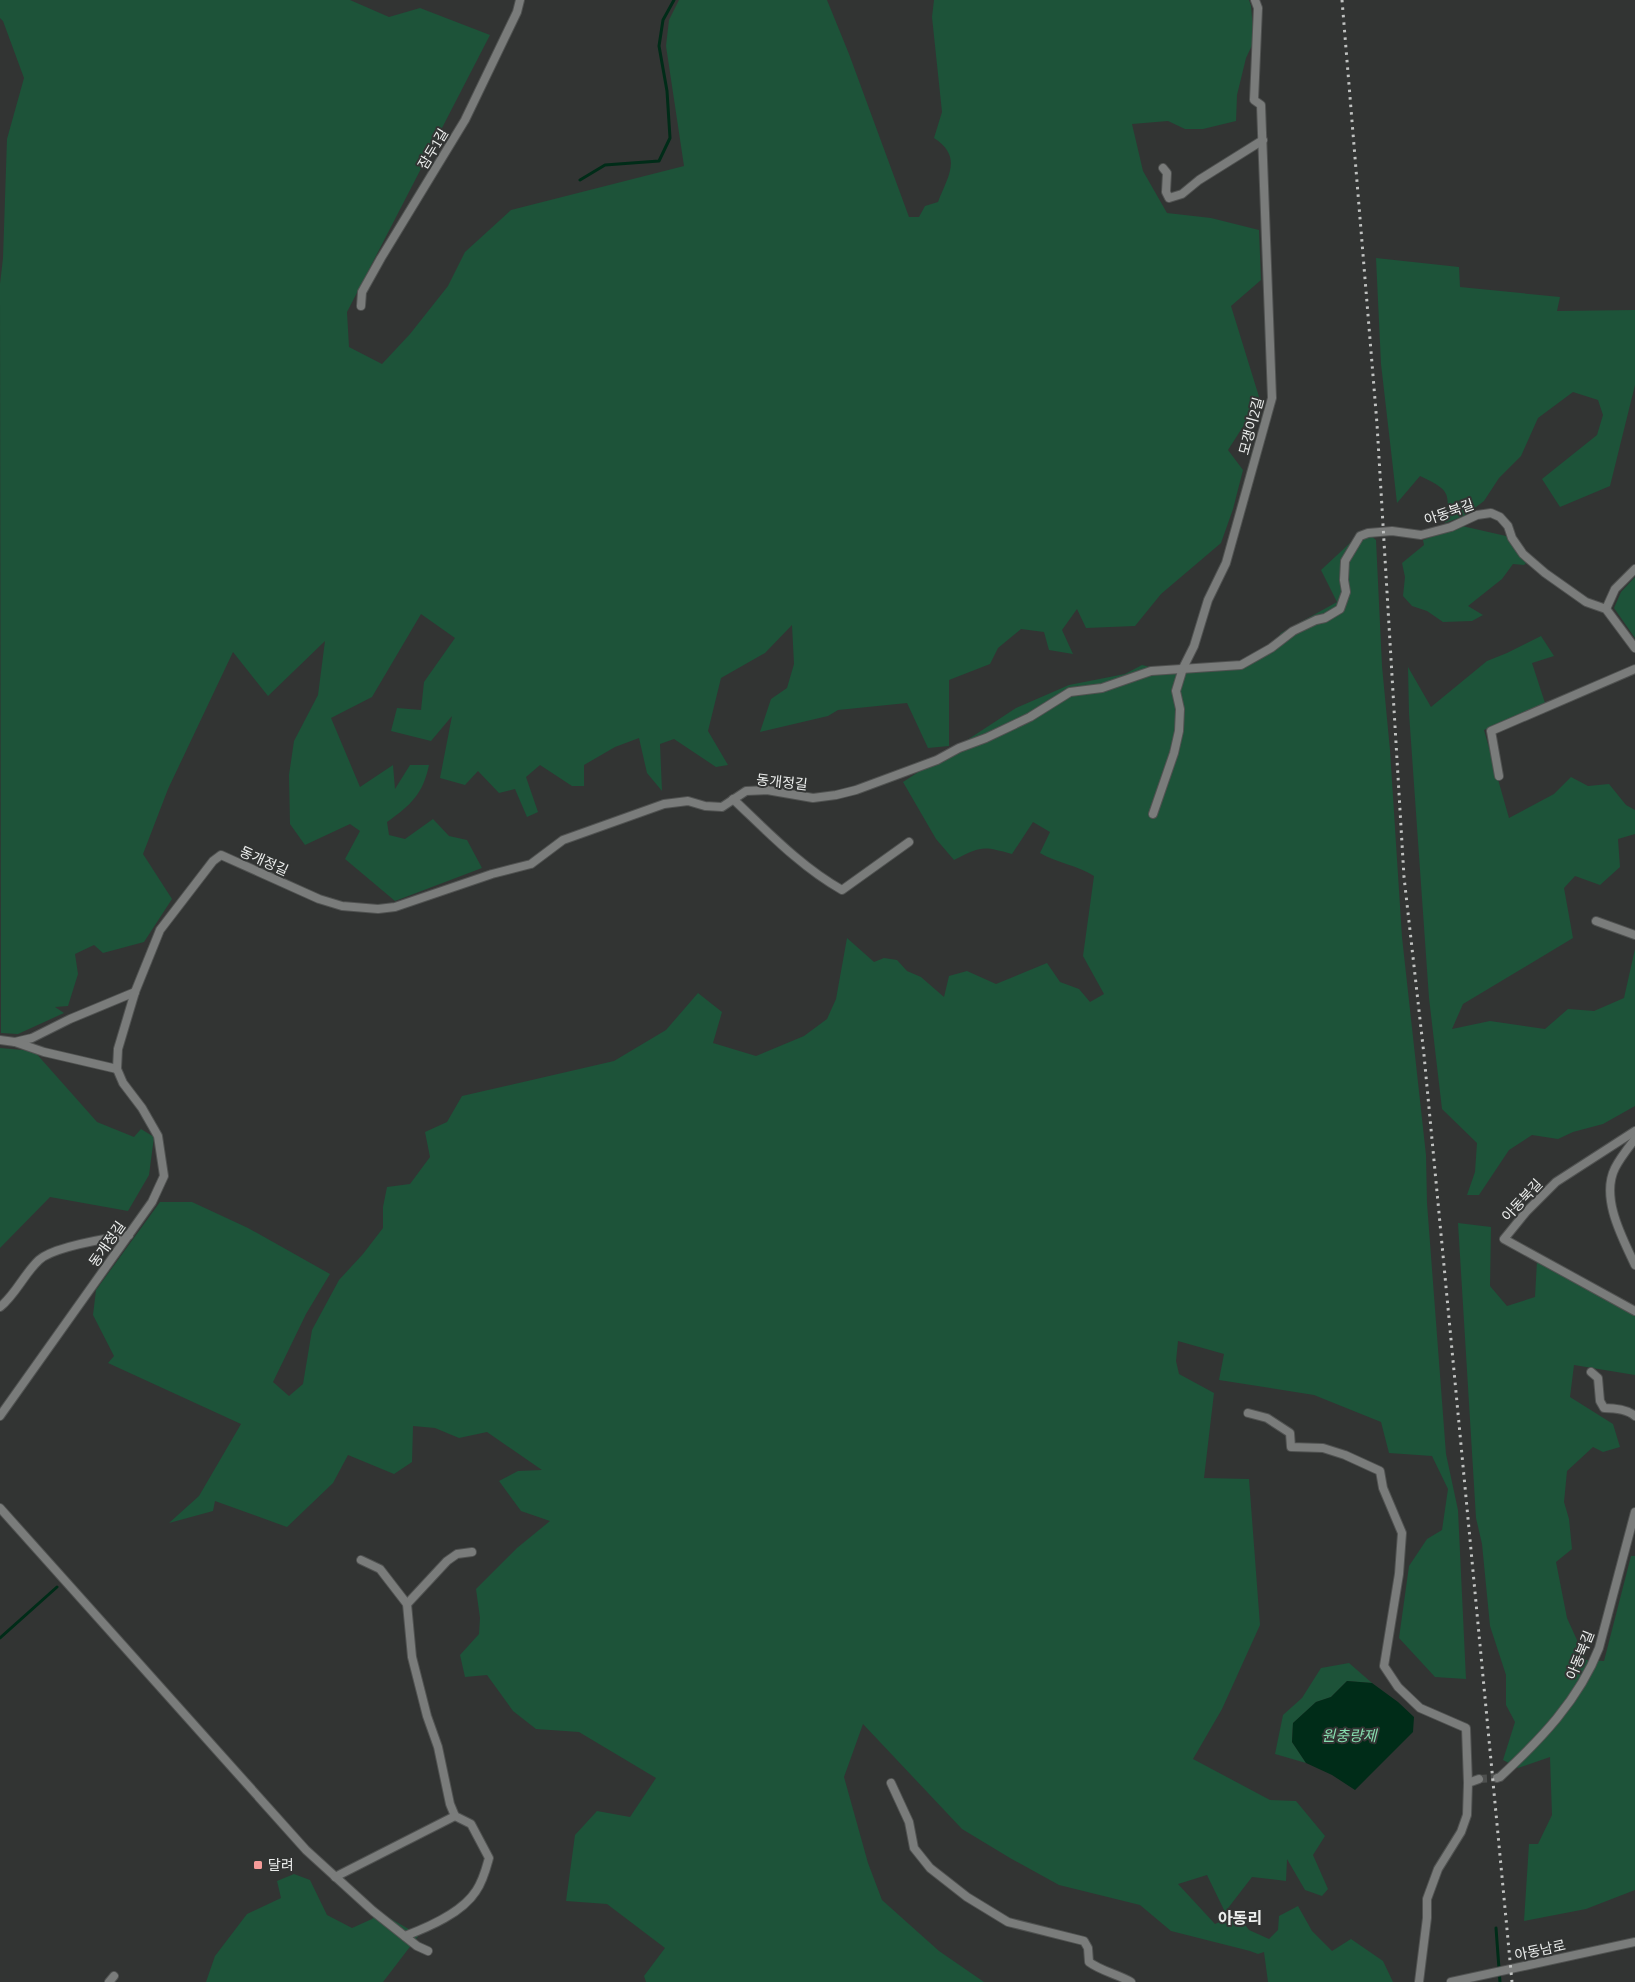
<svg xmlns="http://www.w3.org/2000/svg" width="1635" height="1982" font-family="Bitter,'Noto Sans KR',serif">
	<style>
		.green { fill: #1d5339 }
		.water { fill: #002c18 }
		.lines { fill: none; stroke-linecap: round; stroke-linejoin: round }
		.stream { stroke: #002c18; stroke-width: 3 }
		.street-tunnel { stroke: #4e504f; stroke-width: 8; stroke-dasharray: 8 4; stroke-linecap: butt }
		.street-casing { stroke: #505251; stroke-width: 10 }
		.street { stroke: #7a7c7b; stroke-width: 8 }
		.rail { stroke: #c0c2c1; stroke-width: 3; stroke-dasharray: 2.5 5; stroke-linecap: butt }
		.poi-dot { fill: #f59b99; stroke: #323433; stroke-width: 2 }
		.labels { text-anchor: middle; stroke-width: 4; stroke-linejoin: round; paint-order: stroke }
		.street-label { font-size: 14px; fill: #ebedec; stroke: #323433 }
		.poi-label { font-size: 14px; fill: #ebedec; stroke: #323433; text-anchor: start }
		.water-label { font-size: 15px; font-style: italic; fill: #87ddaf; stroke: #323433 }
		.quarter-label { font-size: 16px; font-weight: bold; fill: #ebedec; stroke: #323433 }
	</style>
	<rect width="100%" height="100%" fill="#323433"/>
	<g class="green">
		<path d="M0,0H350L389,17L420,8L490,35L347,312L349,347L382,364L410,334L448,286L465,252L511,210L684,166L666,46L669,20L679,0H827L849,54L909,217H919L925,206L938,202C948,176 963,157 934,138L942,112L932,17L934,0H1249L1251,6L1254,41L1246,58L1237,95L1236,121L1203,129H1185L1168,121L1132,124L1143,171L1167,213L1211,218L1259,230L1261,280L1231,306L1260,400L1228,450L1243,470L1233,509L1221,543L1161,594L1135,626L1086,628L1077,609L1062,630L1073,654L1049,650L1044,632L1021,629L998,648L990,664L949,680V746L928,748L907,703L838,710L828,716L760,732L771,699L787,688L794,664L792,625L765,653L721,678L708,731L728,765L716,767L674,739L660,744L662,791L647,773L639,738L615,747L584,765V786H572L540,765L526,777L538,812L527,817L515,789L499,793L478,771L465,785L440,778L452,716L431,741L391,731L397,708L421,710L424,682L455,638L421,614L372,697L331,718L360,787L393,765L395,789L410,765H429C423,794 411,805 387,822L389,835L405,839L433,819L449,836L467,840L482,868L395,901L345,859L360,831L350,824L305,845L290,824L289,775L294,741L318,695L325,641L268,696L233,652L168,789L143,854L172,899L144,942L103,953L94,945L75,954L78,974L68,1006L55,1007L64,1013L18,1034L1,1033L0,284L3,258L7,139L24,78L3,21L0,18Z"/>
		<path d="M1376,258L1459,267L1460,287L1560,297L1557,311L1635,310V385L1610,486L1560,507L1542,479L1597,435L1603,415L1598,400L1573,392L1538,418L1521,456L1499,478L1484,501L1464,516L1445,523C1451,492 1449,490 1420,476L1397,503L1381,364Z"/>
		<path d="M1462,526L1506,536L1527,562L1524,565L1513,564L1502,579L1468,606L1483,615L1472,621L1443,622L1427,611L1412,606L1403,596L1405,577L1402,563L1424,545L1423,540Z"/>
		<path d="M1364,530L1376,540L1382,666L1390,750L1402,937L1426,1155L1427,1203L1446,1454L1458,1510L1466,1679L1435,1677L1399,1638L1409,1566L1427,1539L1442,1530L1448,1489L1432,1456L1389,1453L1381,1422L1314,1395L1219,1380L1224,1354L1178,1341L1176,1361L1179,1374L1214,1393L1204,1478L1249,1479L1260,1625L1222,1709L1193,1759L1270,1800L1296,1801L1325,1836L1313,1855L1328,1889L1322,1896L1305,1890L1287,1859L1286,1881L1252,1877L1225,1912L1207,1875L1178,1884L1215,1924L1237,1914L1249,1930L1269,1939L1278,1930L1279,1916L1298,1906L1312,1931L1332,1951L1351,1939L1383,1961L1393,1982H1268L1264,1952L1258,1954L1250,1951L1171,1931L1140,1905L1059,1885L1010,1858L962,1829L863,1724L844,1777L868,1863L882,1900L939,1951L984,1982H646L644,1976L665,1948L607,1904L566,1901L575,1835L597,1811L630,1817L656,1778L579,1732L536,1729L513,1711L487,1675L465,1677L460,1655L479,1634L480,1618L476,1589L517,1548L550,1521L521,1511L499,1481L518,1471L542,1470L487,1432L459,1438L435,1428L413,1426L412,1462L394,1474L348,1455L333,1483L287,1527L215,1501L213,1511L169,1523L199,1496L241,1424L108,1363L114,1356L93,1315L96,1290L160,1202H192L248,1228L330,1274L306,1314L273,1382L289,1396L303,1384L312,1330L339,1280L363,1254L383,1228V1207L387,1187L410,1184L430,1157L425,1132L447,1122L462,1096L614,1061L666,1030L698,993L722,1012L713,1043L756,1056L804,1036L827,1019L836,999L847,938L874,962L884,958L897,960L907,971L921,977L944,997L949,976L967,971L996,984L1047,963L1060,982L1079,989L1090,1002L1104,994L1083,956L1094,876C1077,865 1057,863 1040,853L1050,832L1033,822L1012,854C982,846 982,846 954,860L936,839L903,782L1016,708L1069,685L1125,674L1142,665L1174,673L1190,672L1264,657L1281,633L1337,602L1321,570Z"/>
		<path d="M1635,577V638L1614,608L1621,592Z"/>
		<path d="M1541,636L1554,656L1532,663L1545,703L1484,730L1509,818L1554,794L1571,777L1588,786L1609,784L1626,805L1635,810V834L1618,839L1620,867L1600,885L1575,876L1564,888L1573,938L1463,1004L1452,1029L1490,1021L1545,1029L1568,1009L1594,1011L1624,998L1635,949V1106L1603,1124L1573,1132L1558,1139L1532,1135L1509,1150L1479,1195H1467L1475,1172L1477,1143L1442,1109L1429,998L1409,713L1408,667L1431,707L1487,661L1507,653Z"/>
		<path d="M0,1048L34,1051L97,1122L134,1137L141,1129L154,1137L149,1175L128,1211L50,1197L0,1248Z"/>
		<path d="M1458,1223L1491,1227L1490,1286L1507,1306L1535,1297L1537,1261L1635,1316V1375L1574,1365L1570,1397L1613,1424L1620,1447L1603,1452L1593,1447L1567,1471L1564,1502L1569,1519L1572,1549L1556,1562L1567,1618L1586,1660L1604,1661L1631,1556H1635V1890L1586,1909L1524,1921L1529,1844H1538L1552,1815L1550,1757L1518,1768L1503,1760L1515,1722L1506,1705V1675L1490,1626L1482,1544L1476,1518Z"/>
		<path d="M1349,1663L1372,1683L1347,1681L1331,1697L1316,1702L1293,1723L1292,1742L1306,1763L1275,1754L1283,1715L1302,1698L1321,1668Z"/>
		<path d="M294,1874L310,1880L327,1915L352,1928L372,1919L379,1912L419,1935L383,1982H206L215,1956L247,1914L281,1898L277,1881Z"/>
	</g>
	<path class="water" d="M1347,1681L1372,1683L1398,1702L1414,1717L1413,1732L1355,1790L1332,1775L1306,1763L1292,1742L1293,1723L1316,1702L1331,1697Z"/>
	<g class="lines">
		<g class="stream">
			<path d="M580,180L605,165L659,161L670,138L667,91L659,46L663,20L674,0"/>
			<path d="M0,1638L57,1587"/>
			<path d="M1496,1928L1500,1982"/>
		</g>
		<path class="street-tunnel" d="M1479,1779L1497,1778"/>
		<g class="street-casing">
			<g id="street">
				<path d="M1163,168L1167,173L1166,192L1169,198L1182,194L1199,180L1263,140"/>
				<path d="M361,306L362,292L381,258L465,120L517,12L520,0"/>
				<path d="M1606,609L1615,589L1635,569"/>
				<path d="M1499,776L1491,731L1635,669"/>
				<path d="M733,799C767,831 801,867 842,890L909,842"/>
				<path d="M1153,814L1174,753L1179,731L1180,709L1176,691L1183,668L1194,646L1208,600L1226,563L1272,398L1262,133L1261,105L1254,100L1258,8L1255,0"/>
				<path d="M1596,921L1635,935"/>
				<path d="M0,1040L15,1042L32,1038L70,1019L135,992"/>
				<path d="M15,1042L44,1052L117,1069"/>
				<path d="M1635,1131L1556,1182L1526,1212L1504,1239L1635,1311"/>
				<path d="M1635,1139C1628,1148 1620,1158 1615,1168C1600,1198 1623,1239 1635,1265"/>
				<path d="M0,1307C16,1294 24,1274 39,1260C53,1247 109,1238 129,1235"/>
				<path d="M1591,1372L1598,1378L1600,1401L1604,1408C1615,1408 1627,1409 1635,1416"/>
				<path d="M1248,1413L1267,1418L1290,1433L1291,1447L1323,1448L1345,1455L1380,1471L1383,1488L1402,1533L1399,1574L1384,1666L1398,1687L1420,1708L1466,1728L1468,1783"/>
				<path d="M0,1416L152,1202L164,1176L158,1136L142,1108L123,1083L117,1069L118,1049L135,992L160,930L213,861L221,855L319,899L342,906L378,909L395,907L492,874L531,864L563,840L664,804L688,801L705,806L722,807L746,791L767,790L813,798L836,795L856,790L937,760L959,748L986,738L1030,717L1070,692L1102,688L1151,671L1241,665L1271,648L1293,631L1316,620L1325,618L1340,609L1346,592L1344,580L1345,561L1360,536L1368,533L1392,531L1421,535L1451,527L1477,515L1491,513L1500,517L1508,526L1512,538L1523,554L1545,573L1586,602L1606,609L1635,648"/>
				<path d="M0,1508L306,1850L373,1911L417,1946L428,1951"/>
				<path d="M361,1560L380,1569L407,1604L412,1657L427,1716L438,1747L450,1804L455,1816L471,1824L489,1858C486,1869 483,1881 476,1891C462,1913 429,1927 405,1936"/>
				<path d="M407,1604L447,1561L457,1554L472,1552"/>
				<path d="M1497,1778L1500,1777C1540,1740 1579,1700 1599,1648L1635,1512"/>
				<path d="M891,1783L909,1822L914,1848L930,1868L967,1897L1008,1922L1084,1941L1088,1948L1089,1962C1101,1971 1117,1974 1131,1982"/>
				<path d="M335,1877L455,1816"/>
				<path d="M109,1982L114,1976"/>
				<path d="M1419,1982L1427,1918V1899L1438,1869L1461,1832L1467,1815L1468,1783L1479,1779"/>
				<path d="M1451,1982L1635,1942"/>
			</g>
		</g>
		<use href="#street" class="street"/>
		<path class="rail" d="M1342,0L1377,424L1404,877L1424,1055L1512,1982"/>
	</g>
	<rect class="poi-dot" x="253" y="1860" width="10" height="10" rx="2.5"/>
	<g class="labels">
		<g class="street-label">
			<text transform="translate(433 149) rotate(-59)" y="5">잠두1길</text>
			<text transform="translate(1251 426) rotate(-75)" y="5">모갱이2길</text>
			<text transform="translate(1449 512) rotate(-19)" y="5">아동북길</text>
			<text transform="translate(782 782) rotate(6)" y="5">동개정길</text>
			<text transform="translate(264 861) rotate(24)" y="5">동개정길</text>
			<text transform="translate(1522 1200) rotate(-47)" y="5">아동북길</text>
			<text transform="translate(107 1244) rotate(-55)" y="5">동개정길</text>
			<text transform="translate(1580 1655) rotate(-68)" y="5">아동북길</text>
			<text transform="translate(1540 1950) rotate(-12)" y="5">아동남로</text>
		</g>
		<g class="poi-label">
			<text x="268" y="1870">달려</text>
		</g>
		<g class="water-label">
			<text x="1349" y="1741">원충량제</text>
		</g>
		<g class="quarter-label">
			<text x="1240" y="1924">아동리</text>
		</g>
	</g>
</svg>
